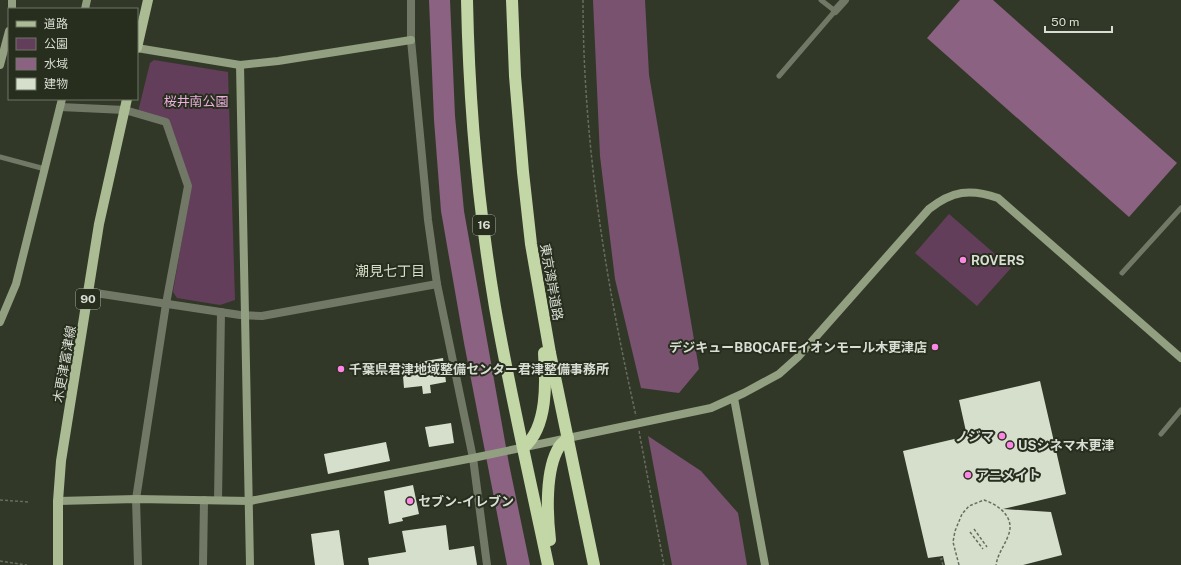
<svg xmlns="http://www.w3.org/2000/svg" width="1181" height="565" font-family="'Public Sans','Noto Sans JP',sans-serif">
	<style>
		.green { fill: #633e5b }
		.forest { fill: #795270 }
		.water { fill: #8b6281 }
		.building { fill: #d6dfcb }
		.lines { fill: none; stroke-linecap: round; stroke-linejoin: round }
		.path { stroke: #676d5f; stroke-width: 1.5; stroke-dasharray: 3 2; stroke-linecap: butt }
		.lane { stroke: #717966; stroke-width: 5 }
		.street { stroke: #717966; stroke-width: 8 }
		.secondary { stroke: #929f80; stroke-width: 8 }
		.primary { stroke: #abbc94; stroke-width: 10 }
		.highway { stroke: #c2d6a6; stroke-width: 12 }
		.poi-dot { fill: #fc86e4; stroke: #282e1e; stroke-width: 1.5 }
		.labels { text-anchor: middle; stroke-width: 4; stroke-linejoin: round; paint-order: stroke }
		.shield { fill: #282e1e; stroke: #a4a99d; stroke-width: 1 }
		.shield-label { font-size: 12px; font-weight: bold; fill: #d9ded4 }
		.park-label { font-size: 13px; fill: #eeaedf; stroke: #282e1e }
		.poi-label { font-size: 13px; font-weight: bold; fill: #d9ded4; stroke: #282e1e; text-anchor: start }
		.street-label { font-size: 13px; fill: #d9ded4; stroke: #282e1e }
		.neighbourhood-label { font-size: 14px; fill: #d7dfcb; stroke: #282e1e }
	</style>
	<rect width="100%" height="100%" fill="#323828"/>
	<g class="green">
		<path d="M154,60L228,72L235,300L220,305L177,298L173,292L191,186L167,120L138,112L150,63Z"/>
		<path d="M949,214L1011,268L977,306L915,253Z"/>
	</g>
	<g class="forest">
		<path d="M593,0H645L649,75L699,369L679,393L641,388L615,279L600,156Z"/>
		<path d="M648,436L701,471L738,513L747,565H672Z"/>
	</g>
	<g class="water">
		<path d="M429,0H450L455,116L464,211L509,464L530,565H507L464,343L441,211L434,120Z"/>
		<path d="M960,0H993L1177,163L1129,217L927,38Z"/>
	</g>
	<g class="building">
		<path d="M443,358L446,382L430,385L431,393L423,394L422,386L404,388L402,365Z"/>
		<path d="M1040,381L1066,494L1003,509L1051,512L1062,555L1023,565H945L943,556L928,558L903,451L967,436L959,400Z"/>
		<path d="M451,423L454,443L429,447L425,427Z"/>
		<path d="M386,442L390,461L328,474L324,454Z"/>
		<path d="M413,485L419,514L402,518L403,521L389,524L384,491Z"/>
		<path d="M446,525L449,550L474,546L477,565H369L368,558L406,552L402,531Z"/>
		<path d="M339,530L344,565H315L311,534Z"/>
	</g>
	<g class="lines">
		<g class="path">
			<path d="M583,0C583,140 605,279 636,416"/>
			<path d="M639,431L664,565"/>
			<path d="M0,500L29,502"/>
			<path d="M974,529L987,547"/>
			<path d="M970,532L983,549"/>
			<path d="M0,561L27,565"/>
			<path d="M943,565L941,559L944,558"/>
			<path d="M959,565L953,542L955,531L962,514L969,506L984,500C999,505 1016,518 1008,536C1004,547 998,553 996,565"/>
		</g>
		<g class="lane">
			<path d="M779,76L835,11L821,0"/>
			<path d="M0,157L45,169"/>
			<path d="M1122,273L1181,208"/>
			<path d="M1161,434L1181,410"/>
		</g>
		<g class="street">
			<path d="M411,0V40L428,220L437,284L473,458L487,565"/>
			<path d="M835,11L845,0"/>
			<path d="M60,107L125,110L166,122L188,186L166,304L136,499L138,565"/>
			<path d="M89,292L240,315L262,316L437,284"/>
			<path d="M218,500L221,312"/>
			<path d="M203,565L204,500"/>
		</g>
		<g class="secondary">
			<path d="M12,9V0"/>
			<path d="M85,9L87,0"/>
			<path d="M137,48L240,65L278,61L411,40"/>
			<path d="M0,65L9,31"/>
			<path d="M240,65L250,565"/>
			<path d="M0,322L16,284L62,99"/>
			<path d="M734,398L765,565"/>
			<path d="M58,501L136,499L250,501L473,458L711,408L744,393L779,374L798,357L929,209C952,191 970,188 998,198L1181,358"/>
		</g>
		<g class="primary">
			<path d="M137,48L148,0"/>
			<path d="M58,565V501L61,461L99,224L127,99"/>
		</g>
		<g class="highway">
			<path d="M467,0C469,103 478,206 495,307C510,393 530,479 548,565"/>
			<path d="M512,0L515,76L523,172L531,244L550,353L594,565"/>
			<path d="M524,447C548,427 546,381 544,353"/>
			<path d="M550,540C547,514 545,470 559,447C561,444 565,441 568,438"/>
		</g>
	</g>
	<g class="poi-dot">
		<circle cx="963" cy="260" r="4"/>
		<circle cx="935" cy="347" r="4"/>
		<circle cx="341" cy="369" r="4"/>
		<circle cx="1002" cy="436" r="4"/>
		<circle cx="1010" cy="445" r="4"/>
		<circle cx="968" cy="475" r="4"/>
		<circle cx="410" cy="501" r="4"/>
	</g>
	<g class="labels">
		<g class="shield">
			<rect x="473" y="215" width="22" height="20" rx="3"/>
			<rect x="76" y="289" width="24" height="20" rx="3"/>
		</g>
		<g class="shield-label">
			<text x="484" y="229">16</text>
			<text x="88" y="303">90</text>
		</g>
		<g class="park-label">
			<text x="196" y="106">桜井南公園</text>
		</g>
		<g class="poi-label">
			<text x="971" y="265">ROVERS</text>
			<text x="927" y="352" text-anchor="end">デジキューBBQCAFEイオンモール木更津店</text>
			<text x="349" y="374">千葉県君津地域整備センター君津整備事務所</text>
			<text x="994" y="441" text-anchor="end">ノジマ</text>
			<text x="1018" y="450">USシネマ木更津</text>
			<text x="976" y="480">アニメイト</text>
			<text x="418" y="506">セブン-イレブン</text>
		</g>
		<g class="street-label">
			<text transform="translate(552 282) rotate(80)" y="5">東京湾岸道路</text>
			<text transform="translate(64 364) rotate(-80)" y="5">木更津富津線</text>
		</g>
		<g class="neighbourhood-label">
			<text x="390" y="276">潮見七丁目</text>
		</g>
	</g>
	<rect x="8" y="8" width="130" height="92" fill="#282e1e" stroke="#6f7467"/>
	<rect x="16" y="21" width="20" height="6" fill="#abbc94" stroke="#6f7467"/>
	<text x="44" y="28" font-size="12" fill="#d9ded4">道路</text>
	<rect x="16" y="38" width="20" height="12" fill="#633e5b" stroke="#6f7467"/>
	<text x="44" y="48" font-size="12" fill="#d9ded4">公園</text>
	<rect x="16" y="58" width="20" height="12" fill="#8b6281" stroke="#6f7467"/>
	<text x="44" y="68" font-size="12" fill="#d9ded4">水域</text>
	<rect x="16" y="78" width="20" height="12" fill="#d6dfcb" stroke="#6f7467"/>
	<text x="44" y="88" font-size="12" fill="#d9ded4">建物</text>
	<path d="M1045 26v6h67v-6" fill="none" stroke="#d9ded4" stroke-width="2"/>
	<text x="1051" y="26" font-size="12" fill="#d9ded4" stroke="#282e1e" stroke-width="3" paint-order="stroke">50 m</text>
</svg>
